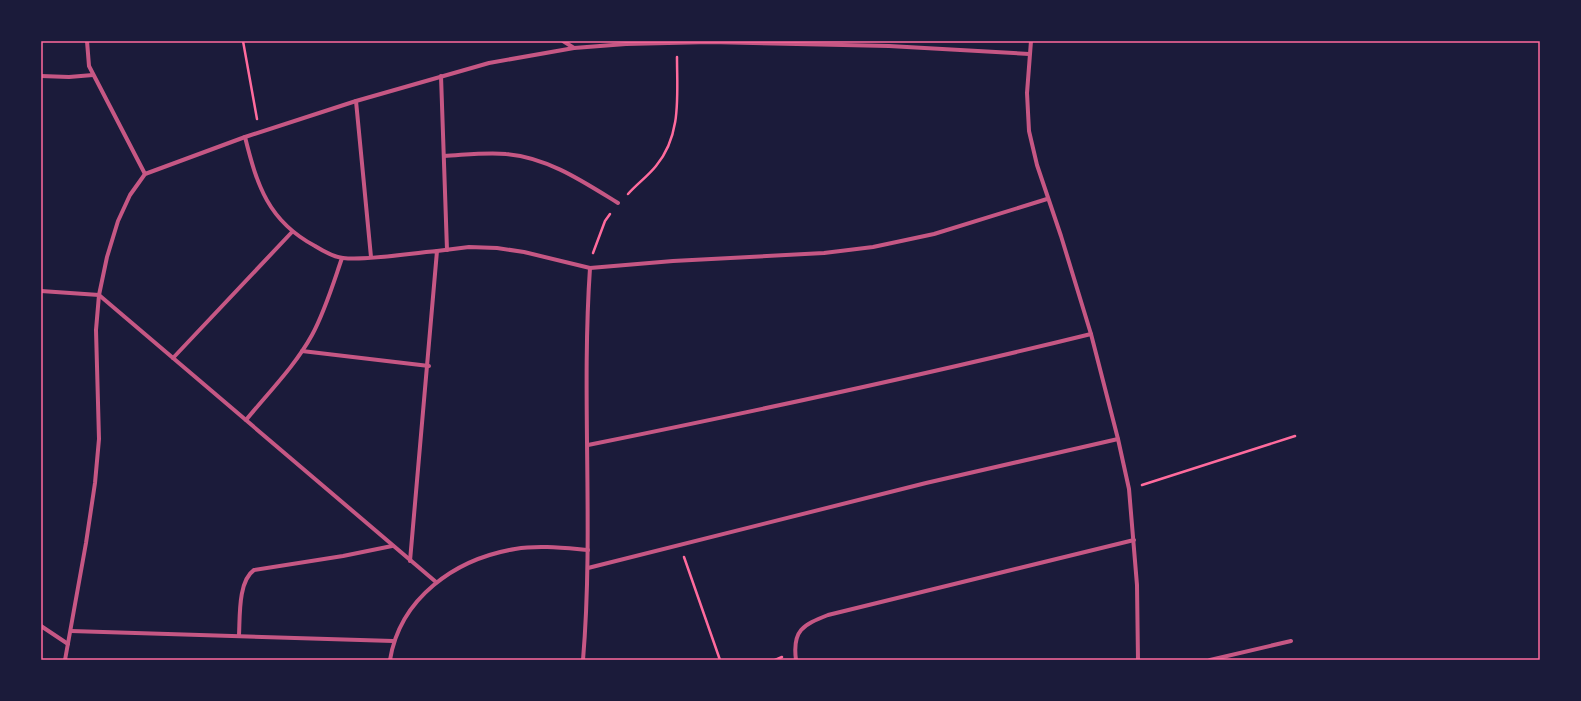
<svg xmlns="http://www.w3.org/2000/svg" width="1581" height="701" font-family="'Source Sans 3',sans-serif">
	<style>
		.lines { fill: none; stroke-linecap: round; stroke-linejoin: round }
		.path { stroke: #ff6b9d; stroke-width: 2.5 }
		.minor { stroke: #c65784; stroke-width: 4 }
		.neatline { fill: none; stroke: #ff6b9d; stroke-width: 1.5 }
	</style>
	<rect width="100%" height="100%" fill="#1b1b3a"/>
	<g class="lines">
		<g class="path">
			<path d="M243,41L257,119"/>
			<path d="M628,194C637,184 648,176 656,166C682,135 677,95 677,57"/>
			<path d="M593,253L605,221L610,214"/>
			<path d="M1142,485L1295,436"/>
			<path d="M684,557L720,660"/>
			<path d="M775,660L782,657"/>
		</g>
		<g class="minor">
			<path d="M87,41L89,66L145,174"/>
			<path d="M563,41L574,48"/>
			<path d="M1031,41L1027,93L1029,131L1037,165L1061,236L1091,334L1118,439L1129,489L1137,585L1138,660"/>
			<path d="M41,76L69,77L93,75"/>
			<path d="M441,76L447,250"/>
			<path d="M356,101L371,257"/>
			<path d="M245,137C257,185 268,221 315,246C323,251 333,257 343,258C368,261 411,253 437,251L410,561"/>
			<path d="M444,156C464,155 486,152 506,154C547,157 584,182 618,203"/>
			<path d="M437,251L469,247L497,248L524,252L590,268L673,261L824,253L873,247L934,234L1047,199"/>
			<path d="M41,291L99,295L436,582"/>
			<path d="M302,351L429,366"/>
			<path d="M173,358L292,232"/>
			<path d="M246,420C269,392 295,366 312,335C325,311 333,284 342,258"/>
			<path d="M588,445C756,411 924,375 1091,334"/>
			<path d="M588,568L926,483L1118,439"/>
			<path d="M41,626L68,644"/>
			<path d="M71,631L393,641"/>
			<path d="M239,635C240,617 238,581 254,570L343,556L392,546"/>
			<path d="M65,660L86,543L95,483L99,439L96,330L99,295L107,257L118,221L130,195L145,174L245,137L356,101L489,63L574,48L626,44L710,42L889,46L1029,54"/>
			<path d="M390,660C400,598 455,559 515,549C539,545 564,548 588,550"/>
			<path d="M583,660C594,529 581,398 590,268"/>
			<path d="M796,660C792,630 803,625 828,615L1134,540"/>
			<path d="M1210,660L1291,641"/>
		</g>
	</g>
	<rect width="1581" height="701" fill="none" stroke="#1b1b3a" stroke-width="84"/>
	<rect x="42" y="42" width="1497" height="617" class="neatline"/>
</svg>
